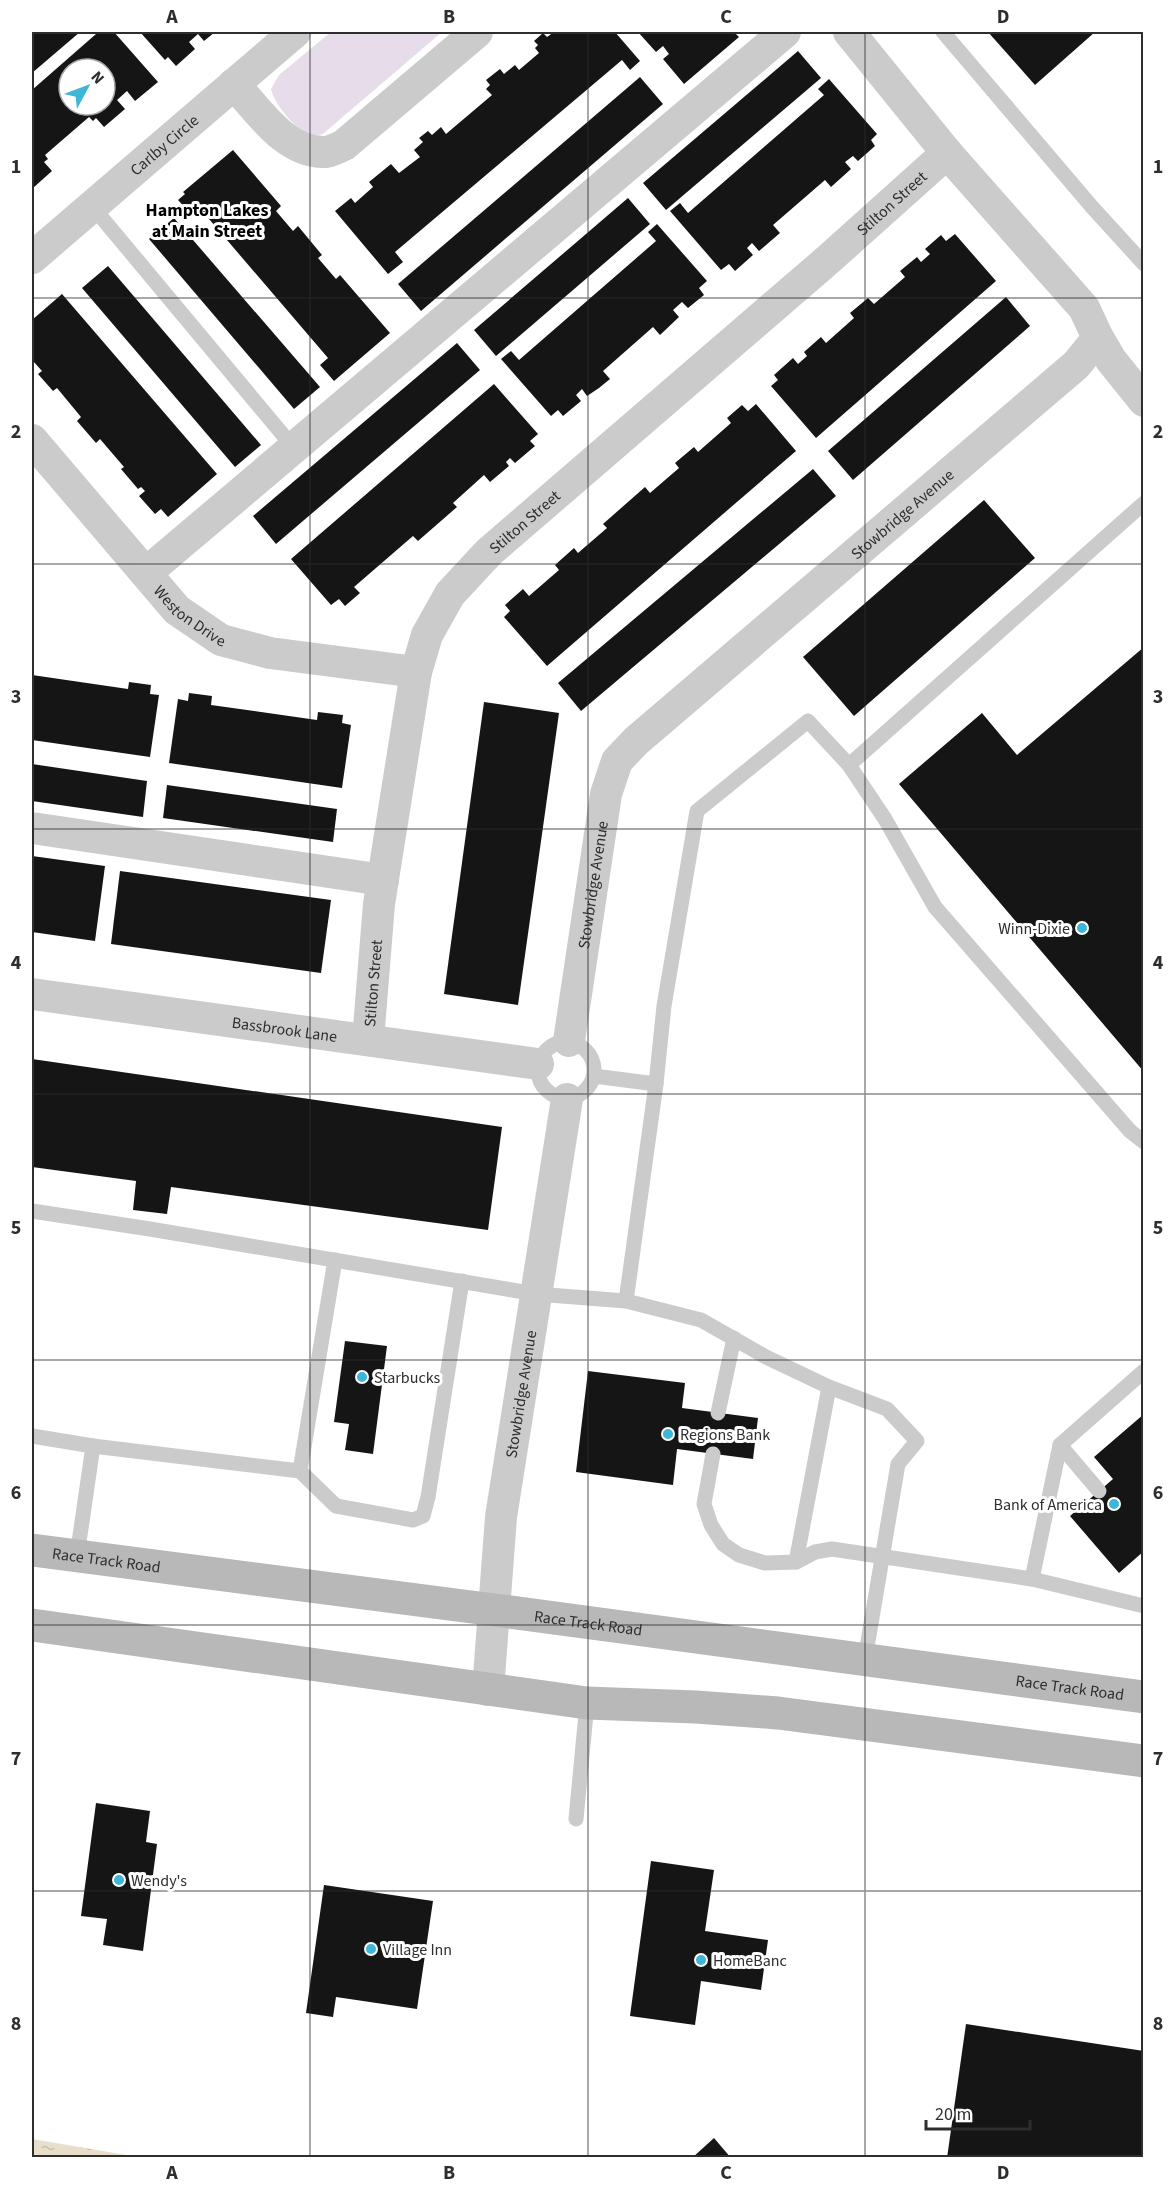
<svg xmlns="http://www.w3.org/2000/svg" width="1175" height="2189" font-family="'Source Sans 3',sans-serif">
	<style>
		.grass { fill: #e7dcea }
		.water { fill: url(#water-ripples) }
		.building { fill: #151515; fill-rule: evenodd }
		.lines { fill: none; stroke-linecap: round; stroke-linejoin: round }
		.lane { stroke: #cbcbcb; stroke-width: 15 }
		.street { stroke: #cbcbcb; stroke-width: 32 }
		.secondary { stroke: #b8b8b8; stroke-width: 33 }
		.grid { fill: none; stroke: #2e2e2e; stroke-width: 1.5; stroke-opacity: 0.55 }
		.poi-dot { fill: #3eb6d7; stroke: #fff; stroke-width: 2 }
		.labels { text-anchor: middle; stroke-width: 6; stroke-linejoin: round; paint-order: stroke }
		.street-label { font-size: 16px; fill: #2e2e2e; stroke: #fff }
		.poi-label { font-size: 16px; fill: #2e2e2e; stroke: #fff; text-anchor: start }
		.neighbourhood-label { font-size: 18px; font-weight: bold; fill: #000; stroke: #fff }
		.neatline { fill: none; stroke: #2e2e2e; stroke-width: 2 }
		.grid-label { font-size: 20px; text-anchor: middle; font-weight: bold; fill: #2e2e2e }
	</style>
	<defs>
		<pattern id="water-ripples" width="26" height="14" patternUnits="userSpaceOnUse" patternTransform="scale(1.5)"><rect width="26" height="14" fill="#e8dfca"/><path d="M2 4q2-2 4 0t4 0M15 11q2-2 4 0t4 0" fill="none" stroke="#c7c0ae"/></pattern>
	</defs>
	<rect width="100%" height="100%" fill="#fff"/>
	<path class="grass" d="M331,32H442L324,133C305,145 274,105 271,89L279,75Z"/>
	<path class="water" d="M32,2139L138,2157H141H32Z"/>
	<g class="building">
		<path d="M32,32H80L32,73Z"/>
		<path d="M94,32H114L158,82L135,101L127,91L117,100L125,109L104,127L96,118L93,121L89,117L45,155L48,159L44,162L52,171L33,188L32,90L96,34ZM69,69H105V105H69Z"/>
		<path d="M140,32H215L204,41L198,34L189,42L195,49L176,66L168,57L165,60Z"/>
		<path d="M554,32H615L640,61L630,70L622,60L395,252L403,262L388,274L335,211L351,198L355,203L373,187L369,182L391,164L399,173L420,157L414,150L423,142L419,138L428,131L432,135L441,127L446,134L492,95L486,89L490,85L486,80L500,69L504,74L515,65L519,70L539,53L535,48L538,45L534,41L543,33L547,37Z"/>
		<path d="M638,32H734L739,37L684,84L663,59L669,54L663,46L656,52Z"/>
		<path d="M988,32H1095L1035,85Z"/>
		<path d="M798,51L821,78L666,210L643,183Z"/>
		<path d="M640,77L663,104L421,311L398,284Z"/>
		<path d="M829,79L877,134L871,140L875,146L858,161L853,156L845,162L851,169L831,187L825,180L773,225L780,233L759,251L752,243L747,248L753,255L735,271L729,264L721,270L670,211L680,203L688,213L824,95L818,89Z"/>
		<path d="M233,150L281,206L276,211L293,231L298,226L322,255L318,258L336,279L340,275L390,333L334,381L320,365L328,358L197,205L189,212L178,200L185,194L183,192Z"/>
		<path d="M628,198L650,224L496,356L474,330Z"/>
		<path d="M174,218L320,387L294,409L149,239Z"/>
		<path d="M657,224L707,281L699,288L704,295L688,308L682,302L673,310L679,317L660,335L653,327L603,371L610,379L599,388L587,396L582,389L576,395L581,401L563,416L558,410L551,416L501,359L511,351L519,360L656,241L648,232Z"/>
		<path d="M955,234L996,281L816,438L771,386L778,380L774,375L793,358L798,364L807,356L804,352L821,337L826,343L854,318L850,313L868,298L874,304L905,277L900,271L917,257L921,262L930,254L925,249L941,235L946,241Z"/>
		<path d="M108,266L261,445L235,467L82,288Z"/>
		<path d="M62,294L217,474L168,517L161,509L155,514L139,496L145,491L141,487L138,489L121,469L124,467L100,439L96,443L77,421L81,417L57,388L53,391L38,374L42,371L33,361L32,363V320Z"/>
		<path d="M1006,297L1030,326L853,480L828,451Z"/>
		<path d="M457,343L480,370L276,544L253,516Z"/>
		<path d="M494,384L538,434L530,441L535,446L515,463L510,458L506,462L509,466L490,482L484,475L453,503L457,507L418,541L413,536L354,587L360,593L345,606L339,599L331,605L291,559Z"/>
		<path d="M756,404L796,451L547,666L504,617L510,611L505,605L523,589L529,596L559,570L555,565L574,548L578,553L607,528L603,524L645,487L650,493L679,468L675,463L694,447L698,452L731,423L727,418L742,405L748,411Z"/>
		<path d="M813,469L836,496L581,711L558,683Z"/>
		<path d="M984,500L1035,558L854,716L803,657Z"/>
		<path d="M1144,647V1072L899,784L982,713L1017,755Z"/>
		<path d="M32,675L128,689L129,682L151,685L150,694L159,695L150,757L32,740Z"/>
		<path d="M189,693L212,696L211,705L317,720L318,712L343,715L342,723L351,725L342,788L169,763L178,699L188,701Z"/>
		<path d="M484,702L559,713L518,1005L444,994Z"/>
		<path d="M32,764L147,781L143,817L32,801Z"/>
		<path d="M167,785L337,809L333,842L163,818Z"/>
		<path d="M32,856L105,866L95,941L32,932Z"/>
		<path d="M120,871L331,900L321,973L111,944Z"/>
		<path d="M32,1059L502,1127L488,1230L171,1187L167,1214L133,1210L136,1181L32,1167Z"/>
		<path d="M345,1341L387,1346L373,1454L345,1450L349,1424L334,1422Z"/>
		<path d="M588,1371L685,1383L682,1408L758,1418L753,1459L677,1449L673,1485L576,1472Z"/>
		<path d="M1144,1414V1551L1119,1573L1070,1516L1113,1479L1094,1457Z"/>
		<path d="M96,1803L150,1811L146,1842L157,1844L143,1951L103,1945L107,1919L81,1916Z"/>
		<path d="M651,1861L714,1870L705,1931L768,1940L761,1990L701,1981L695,2025L630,2016Z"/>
		<path d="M324,1885L433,1901L417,2009L336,1997L333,2017L306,2013Z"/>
		<path d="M966,2024L1144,2051V2158H947Z"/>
		<path d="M714,2138L731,2158H692Z"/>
	</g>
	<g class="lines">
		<g class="lane">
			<path d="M943,32L1092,207L1144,264"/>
			<path d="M92,206L294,448"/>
			<path d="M849,765L885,819L935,907L1130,1131L1144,1142"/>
			<circle cx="566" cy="1070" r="28"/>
			<path d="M594,1076L656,1084L664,1006L697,811L808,721L849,765L1144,503"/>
			<path d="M656,1084L626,1301L701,1320L766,1357L829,1387L887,1409L917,1441L898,1464L865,1659"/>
			<path d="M32,1211L150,1229L536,1294L626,1301"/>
			<path d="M718,1413L734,1338"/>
			<path d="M32,1436L93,1446L77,1556"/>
			<path d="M1060,1445L1099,1491"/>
			<path d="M93,1446L300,1471L336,1506L413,1520L423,1516L428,1497L462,1281"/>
			<path d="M713,1454L704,1504L711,1525L723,1544L739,1555L765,1563L796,1562L815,1552L832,1549L1032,1579L1144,1606"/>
			<path d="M300,1471L335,1260"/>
			<path d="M796,1562L829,1387"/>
			<path d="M1032,1579L1060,1445L1144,1371"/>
			<path d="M576,1819L587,1703"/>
		</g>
		<g class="street">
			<path d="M234,84C258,110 286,154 326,152C332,151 338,148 344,145L477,32"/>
			<path id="s1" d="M32,258L295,32"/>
			<path d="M1098,338L1111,360L1144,401"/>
			<path id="s2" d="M32,440L177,610L221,640L270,653L416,672"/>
			<path d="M146,573L785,32"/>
			<path d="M32,828L383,880"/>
			<path id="s3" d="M32,994L538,1064"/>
			<path id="s4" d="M368,1040L379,904L416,672L427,635L450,594L489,552L822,265L947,153"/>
			<path id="s5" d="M569,1041L606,794L617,761L636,741L1076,365L1098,338L1084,308L947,153L849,32"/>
			<path id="s6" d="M488,1690L501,1517L567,1099"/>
		</g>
		<g class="secondary">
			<path id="s7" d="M32,1550L495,1610L1144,1697"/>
			<path d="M32,1625L587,1703L696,1707L778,1713L1144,1761"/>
		</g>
	</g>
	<path class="grid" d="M310,32V2158M588,32V2158M865,32V2158M32,298H1144M32,564H1144M32,829H1144M32,1094H1144M32,1360H1144M32,1625H1144M32,1891H1144"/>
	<g class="poi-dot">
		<circle cx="1082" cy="928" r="6"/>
		<circle cx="362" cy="1377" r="6"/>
		<circle cx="668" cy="1434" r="6"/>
		<circle cx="1114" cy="1504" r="6"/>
		<circle cx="119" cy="1880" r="6"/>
		<circle cx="371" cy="1949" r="6"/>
		<circle cx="701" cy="1960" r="6"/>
	</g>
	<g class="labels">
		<g class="street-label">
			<text dy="6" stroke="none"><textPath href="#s1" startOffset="174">Carlby Circle</textPath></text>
			<text dy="6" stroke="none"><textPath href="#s4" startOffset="1047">Stilton Street</textPath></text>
			<text dy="6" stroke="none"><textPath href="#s5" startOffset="662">Stowbridge Avenue</textPath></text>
			<text dy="6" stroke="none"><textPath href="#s4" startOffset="561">Stilton Street</textPath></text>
			<text dy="6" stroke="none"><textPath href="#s2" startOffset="237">Weston Drive</textPath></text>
			<text dy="6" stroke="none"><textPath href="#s5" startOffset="158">Stowbridge Avenue</textPath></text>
			<text dy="6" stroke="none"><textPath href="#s4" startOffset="57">Stilton Street</textPath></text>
			<text dy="6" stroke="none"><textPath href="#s3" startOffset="255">Bassbrook Lane</textPath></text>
			<text dy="6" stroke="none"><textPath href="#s6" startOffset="298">Stowbridge Avenue</textPath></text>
			<text dy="6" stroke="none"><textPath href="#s7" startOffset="75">Race Track Road</textPath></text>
			<text dy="6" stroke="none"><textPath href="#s7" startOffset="561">Race Track Road</textPath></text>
			<text dy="6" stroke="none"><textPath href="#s7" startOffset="1047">Race Track Road</textPath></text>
		</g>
		<g class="poi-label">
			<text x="1070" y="934" text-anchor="end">Winn-Dixie</text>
			<text x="374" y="1383">Starbucks</text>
			<text x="680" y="1440">Regions Bank</text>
			<text x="1102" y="1510" text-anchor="end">Bank of America</text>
			<text x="131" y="1886">Wendy's</text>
			<text x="383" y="1955">Village Inn</text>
			<text x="713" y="1966">HomeBanc</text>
		</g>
		<g class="neighbourhood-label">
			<text x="207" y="216">Hampton Lakes<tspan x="207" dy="21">at Main Street</tspan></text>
		</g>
	</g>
	<rect width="1175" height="2189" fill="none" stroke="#ffffff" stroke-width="66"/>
	<g transform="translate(87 87) rotate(49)"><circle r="28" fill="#ffffff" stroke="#ababab" stroke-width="1.5"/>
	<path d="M0-4.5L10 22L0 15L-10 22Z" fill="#3eb6d7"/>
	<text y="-9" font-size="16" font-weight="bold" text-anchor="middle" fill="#2e2e2e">N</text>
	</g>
	<path d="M926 2120v9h104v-9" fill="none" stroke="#2e2e2e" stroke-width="3"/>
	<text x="935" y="2120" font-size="18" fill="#2e2e2e" stroke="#ffffff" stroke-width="4.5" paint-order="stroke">20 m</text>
	<rect x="33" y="33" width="1109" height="2123" class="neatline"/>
	<g class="grid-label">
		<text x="172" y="23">A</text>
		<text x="449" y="23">B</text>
		<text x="726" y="23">C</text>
		<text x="1003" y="23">D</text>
		<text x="16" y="173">1</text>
		<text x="1158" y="173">1</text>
		<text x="16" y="438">2</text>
		<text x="1158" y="438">2</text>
		<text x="16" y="703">3</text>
		<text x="1158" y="703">3</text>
		<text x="16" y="969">4</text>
		<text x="1158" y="969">4</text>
		<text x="16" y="1234">5</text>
		<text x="1158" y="1234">5</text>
		<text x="16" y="1499">6</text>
		<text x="1158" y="1499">6</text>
		<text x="16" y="1765">7</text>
		<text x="1158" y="1765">7</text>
		<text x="16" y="2030">8</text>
		<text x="1158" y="2030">8</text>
		<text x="172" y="2179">A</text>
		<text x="449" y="2179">B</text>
		<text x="726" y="2179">C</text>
		<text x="1003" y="2179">D</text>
	</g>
</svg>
